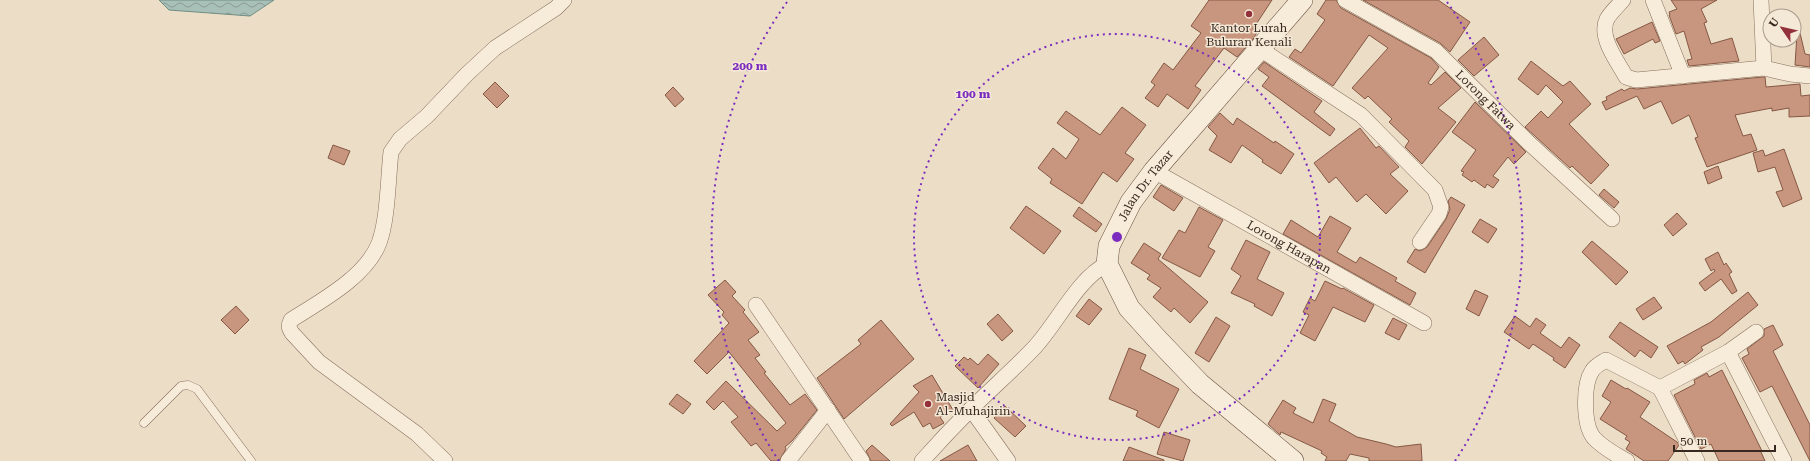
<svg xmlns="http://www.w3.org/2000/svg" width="1810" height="461" font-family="'Roboto Serif',serif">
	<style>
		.water { fill: url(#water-waves); stroke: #6f8e83 }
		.building { fill: #c8967e; stroke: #855844 }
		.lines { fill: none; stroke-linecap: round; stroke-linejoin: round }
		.lane-casing { stroke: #876f5d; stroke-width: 9 }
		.street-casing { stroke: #876f5d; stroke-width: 16 }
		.secondary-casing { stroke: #695140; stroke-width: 22 }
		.lane { stroke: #f7ecd9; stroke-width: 8 }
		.street { stroke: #f7ecd9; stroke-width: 15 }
		.secondary { stroke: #f7ecd9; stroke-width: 21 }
		.ring { fill: none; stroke: #7b2cbf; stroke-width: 2; stroke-dasharray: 2 4 }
		.poi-dot { fill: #93303a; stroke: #f4e8d6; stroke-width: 1.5 }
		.labels { text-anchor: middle; stroke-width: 3; stroke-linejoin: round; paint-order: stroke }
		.poi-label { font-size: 12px; fill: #382920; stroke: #f4e8d6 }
		.street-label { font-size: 12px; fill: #382920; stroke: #f4e8d6 }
		.centre { fill: #7b2cbf; stroke: #f4e8d6; stroke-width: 2 }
		.ring-label { font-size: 12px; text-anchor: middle; font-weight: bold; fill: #7b2cbf; stroke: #f4e8d6; stroke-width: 3; stroke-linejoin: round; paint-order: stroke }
	</style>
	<defs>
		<pattern id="water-waves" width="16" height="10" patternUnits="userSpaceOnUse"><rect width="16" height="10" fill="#a8c0b7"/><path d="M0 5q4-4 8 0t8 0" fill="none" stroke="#8a9c94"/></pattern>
	</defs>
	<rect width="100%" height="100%" fill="#ecddc7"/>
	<path class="water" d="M159,0H274L250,16L169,10Z"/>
	<g class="building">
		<path d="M1209,0H1272L1253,29L1257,32L1254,38L1237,57L1224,48L1195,86L1201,90L1188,109L1167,94L1158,107L1145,98L1155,85L1151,82L1164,63L1173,70L1201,33L1191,26Z"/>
		<path d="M1326,0H1336L1341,8L1431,58L1439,67L1428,83L1431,85L1445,72L1461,88L1438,108L1456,122L1422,164L1405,147L1409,141L1389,122L1392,119L1368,96L1365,99L1352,88L1388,48L1369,35L1333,86L1289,57L1295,49L1301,53L1325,20L1317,14Z"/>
		<path d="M1363,0H1438L1470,22L1450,52L1440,43Z"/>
		<path d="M1671,0H1717L1701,9L1707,22L1704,23L1711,44L1732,38L1739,61L1689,66L1687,60L1692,59L1684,31L1676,34L1669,15H1670L1669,12L1677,9Z"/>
		<path d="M1652,22L1660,41L1655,43L1653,39L1624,54L1616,39Z"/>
		<path d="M1800,33L1805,54L1810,55V67L1795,65L1797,34Z"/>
		<path d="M1484,37L1499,55L1474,76L1458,60Z"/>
		<path d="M1531,61L1563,86L1570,81L1591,104L1569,124L1609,165L1591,184L1572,166L1570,168L1525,127L1541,111L1548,118L1563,102L1546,85L1538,95L1518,79Z"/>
		<path d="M1264,62L1322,101L1314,112L1335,129L1330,136L1262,86L1269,77L1258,69Z"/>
		<path d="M1763,77H1765L1766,87L1800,84L1801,96L1810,95V116L1789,117V108L1772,111V108L1735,115L1743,136L1751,134L1757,150L1707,167L1695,138L1698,137L1689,115L1672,124L1661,101L1644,109L1637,96L1606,110L1602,102L1607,100L1606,97L1622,89L1624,91L1630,88L1637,89Z"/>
		<path d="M495,82L509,96L497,108L483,94Z"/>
		<path d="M673,87L684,99L675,107L665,95Z"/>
		<path d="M1475,102L1526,152L1514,164L1508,157L1493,176L1499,180L1493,188L1487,184L1485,188L1474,180L1472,182L1462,175L1464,172L1461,171L1476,150L1452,132Z"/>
		<path d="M1122,107L1146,125L1125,153L1134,159L1117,182L1103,172L1082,204L1050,183L1052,179L1038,168L1053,148L1066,159L1079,139L1057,123L1066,111L1100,135Z"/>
		<path d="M1220,113L1233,125L1237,118L1274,143L1275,141L1294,154L1281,174L1262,162L1263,160L1242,145L1231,163L1209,150L1217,136L1208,127Z"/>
		<path d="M1360,128L1376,148L1379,146L1399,167L1390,174L1408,191L1386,214L1366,194L1357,202L1336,177L1329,183L1314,163Z"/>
		<path d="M333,145L350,151L344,165L328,158Z"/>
		<path d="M1784,149L1802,199L1783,207L1776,192L1783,190L1775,167L1758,172L1753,153L1763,150L1765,156Z"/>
		<path d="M1718,166L1722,178L1708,184L1704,172Z"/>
		<path d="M1161,185L1183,198L1174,211L1153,197Z"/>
		<path d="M1604,189L1619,202L1614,208L1599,195Z"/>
		<path d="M1451,197L1465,205L1425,273L1407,262L1415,249L1420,251L1427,247L1446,219L1450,209L1448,201Z"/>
		<path d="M1026,206L1061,231L1044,254L1010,228Z"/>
		<path d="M1079,207L1102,224L1096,232L1073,216Z"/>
		<path d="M1199,207L1223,220L1208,247L1215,251L1200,277L1162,258L1179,230L1185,233Z"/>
		<path d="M1677,213L1687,224L1673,236L1664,225Z"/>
		<path d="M1330,216L1351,228L1337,252L1356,263L1360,257L1397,278L1395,281L1416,293L1410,305L1283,234L1291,220L1318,237Z"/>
		<path d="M1480,219L1497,229L1488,243L1472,232Z"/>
		<path d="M1246,240L1270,252L1257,279L1284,293L1272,316L1254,306L1255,304L1231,293L1241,276L1231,269Z"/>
		<path d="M1592,241L1628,272L1616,285L1582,252Z"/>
		<path d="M1144,243L1161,254L1158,259L1208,302L1190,323L1174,308L1171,312L1153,297L1161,288L1147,279L1150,275L1131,263Z"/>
		<path d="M1718,252L1724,265L1726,263L1732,272L1729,274L1737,291L1732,294L1721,279L1705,291L1699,283L1715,271L1714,269L1711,271L1705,259Z"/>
		<path d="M725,280L736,292L732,296L745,310L743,312L759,332L748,340L760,355L755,358L766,372L764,373L790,405L805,394L817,410L792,441L785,447L786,449L779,461H771L756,443L751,446L731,422L738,417L723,401L714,410L706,402L726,381L777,431L786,423L729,352L707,374L694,361L729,323L722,315L724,312L708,295Z"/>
		<path d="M1325,281L1342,289L1343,288L1374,305L1365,322L1333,307L1315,341L1300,333L1309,315L1303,312L1310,298L1315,301Z"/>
		<path d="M1475,290L1488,296L1479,316L1466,309Z"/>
		<path d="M1748,292L1758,305L1719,337L1701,347L1703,350L1685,364L1683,361L1678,364L1667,346L1711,322Z"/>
		<path d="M1654,297L1662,308L1643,320L1636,309Z"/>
		<path d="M1089,299L1102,309L1089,325L1076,316Z"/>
		<path d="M236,306L249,320L235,334L221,320Z"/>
		<path d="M998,314L1013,331L1002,341L987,324Z"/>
		<path d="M1515,316L1530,327L1536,318L1546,325L1540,333L1561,348L1569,337L1580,345L1565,368L1553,360L1554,358L1533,344L1529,349L1504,332Z"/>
		<path d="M1216,317L1230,326L1209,362L1195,353Z"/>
		<path d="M1393,318L1407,325L1399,340L1385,333Z"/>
		<path d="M881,320L914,359L844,419L817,378L861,344L858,340Z"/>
		<path d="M1620,322L1658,347L1651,358L1640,350L1635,357L1609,337Z"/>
		<path d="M1773,325L1783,345L1773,351L1810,425V461L1772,386L1760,392L1742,358L1749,354L1747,349L1764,336V329Z"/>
		<path d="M1129,348L1146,355L1140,369L1179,389L1159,428L1136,416L1138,411L1109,399Z"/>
		<path d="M988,354L999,364L978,388L955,366L964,357L968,360L970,358L978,365Z"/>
		<path d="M1722,370L1762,451L1761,452L1765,461H1719L1711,444L1701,449L1674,395L1695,384L1694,380L1707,373L1709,377Z"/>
		<path d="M932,375L953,410L940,417L944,423L933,429L930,423L923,427L914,412L892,426L890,424L919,392L913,386Z"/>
		<path d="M1611,380L1626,389L1627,388L1650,402L1640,417L1677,442L1679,445L1668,461H1644L1626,449L1630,442L1625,439L1627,436L1600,419L1611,402L1602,396Z"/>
		<path d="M677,394L691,404L683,414L669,404Z"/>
		<path d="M1323,399L1336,404L1329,421L1357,437L1386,444L1396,447L1421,444L1422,461H1369V458L1350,454L1346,461H1325L1327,457L1321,453L1322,451L1281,432L1280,435L1268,424L1283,400L1296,408L1293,413L1313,423Z"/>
		<path d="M1005,406L1026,426L1015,437L994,418Z"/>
		<path d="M1164,432L1190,440L1183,461L1157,454Z"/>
		<path d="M872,445L890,461H871L866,451Z"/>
		<path d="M968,445L977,461H940Z"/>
		<path d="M1129,447L1164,460V461H1123Z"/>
	</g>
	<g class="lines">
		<g class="lane-casing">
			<path id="lane" d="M144,423L181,386L188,385L197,389L251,461"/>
		</g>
		<g class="street-casing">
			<g id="street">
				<path id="s1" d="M1345,0L1436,51L1529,143L1612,219"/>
				<path d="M1623,0C1618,6 1611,12 1607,19C1598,37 1618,62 1626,77L1636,80L1764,68L1790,74L1810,76"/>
				<path d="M1653,0L1683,76"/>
				<path d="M1761,0L1764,68"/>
				<path d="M1260,49L1361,115L1435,190L1441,207L1439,214L1420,242"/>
				<path id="s2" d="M1154,171L1424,323"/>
				<path d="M756,305L862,461"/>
				<path d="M1728,352L1784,461"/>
				<path d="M971,409L1008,461"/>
				<path d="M445,461L417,434L319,362L292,333C289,328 288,326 291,320C321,301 366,277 379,243C388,219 388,178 391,152L400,139L427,116L467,74L495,48L556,8L564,0"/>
				<path d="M788,461L828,410"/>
				<path d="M922,461C938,443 955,425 972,408C992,388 1014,369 1033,349C1057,324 1077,279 1107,264"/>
				<path d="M1627,461C1615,454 1603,448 1594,438C1583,425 1583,385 1592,371C1595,366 1601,363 1606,360L1660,388"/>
				<path d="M1697,461L1660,388L1728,352L1756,332"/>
			</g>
		</g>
		<g class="secondary-casing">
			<g id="secondary">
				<path id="s3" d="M1293,461L1200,384L1157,339L1129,308L1107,264L1109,246L1131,202L1154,171L1302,0"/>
			</g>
		</g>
		<use href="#lane" class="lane"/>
		<use href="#street" class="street"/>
		<use href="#secondary" class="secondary"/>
	</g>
	<g class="ring">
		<circle cx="1117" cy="237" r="203"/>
		<path d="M779 461A405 405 0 0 1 787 2M1447 2A405 405 0 0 1 1455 461"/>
	</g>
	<g class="poi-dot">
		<circle cx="1249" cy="14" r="4"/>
		<circle cx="928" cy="404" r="4"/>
	</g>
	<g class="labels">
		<g class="poi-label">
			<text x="1249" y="32">Kantor Lurah<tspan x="1249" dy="14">Buluran Kenali</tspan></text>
			<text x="936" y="401" text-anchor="start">Masjid<tspan x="936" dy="14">Al-Muhajirin</tspan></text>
		</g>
		<g class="street-label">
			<text dy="4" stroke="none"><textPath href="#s1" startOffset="174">Lorong Fatwa</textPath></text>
			<text dy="4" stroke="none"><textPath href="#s3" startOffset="363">Jalan Dr. Tazar</textPath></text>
			<text dy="4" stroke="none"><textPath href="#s2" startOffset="155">Lorong Harapan</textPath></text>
		</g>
	</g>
	<circle cx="1117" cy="237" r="6" class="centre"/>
	<g class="ring-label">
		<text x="750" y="70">200 m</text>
		<text x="973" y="98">100 m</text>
	</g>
	<g transform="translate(1782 28) rotate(304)"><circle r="19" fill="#f4e8d6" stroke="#a99c8d"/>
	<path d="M0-3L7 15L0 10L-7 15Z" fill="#93303a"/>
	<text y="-6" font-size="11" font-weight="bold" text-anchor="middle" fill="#382920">U</text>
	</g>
	<path d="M1674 445v6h101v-6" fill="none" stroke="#382920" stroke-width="2"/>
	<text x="1680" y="445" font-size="12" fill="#382920" stroke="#f4e8d6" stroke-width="3" paint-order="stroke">50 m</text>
</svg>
